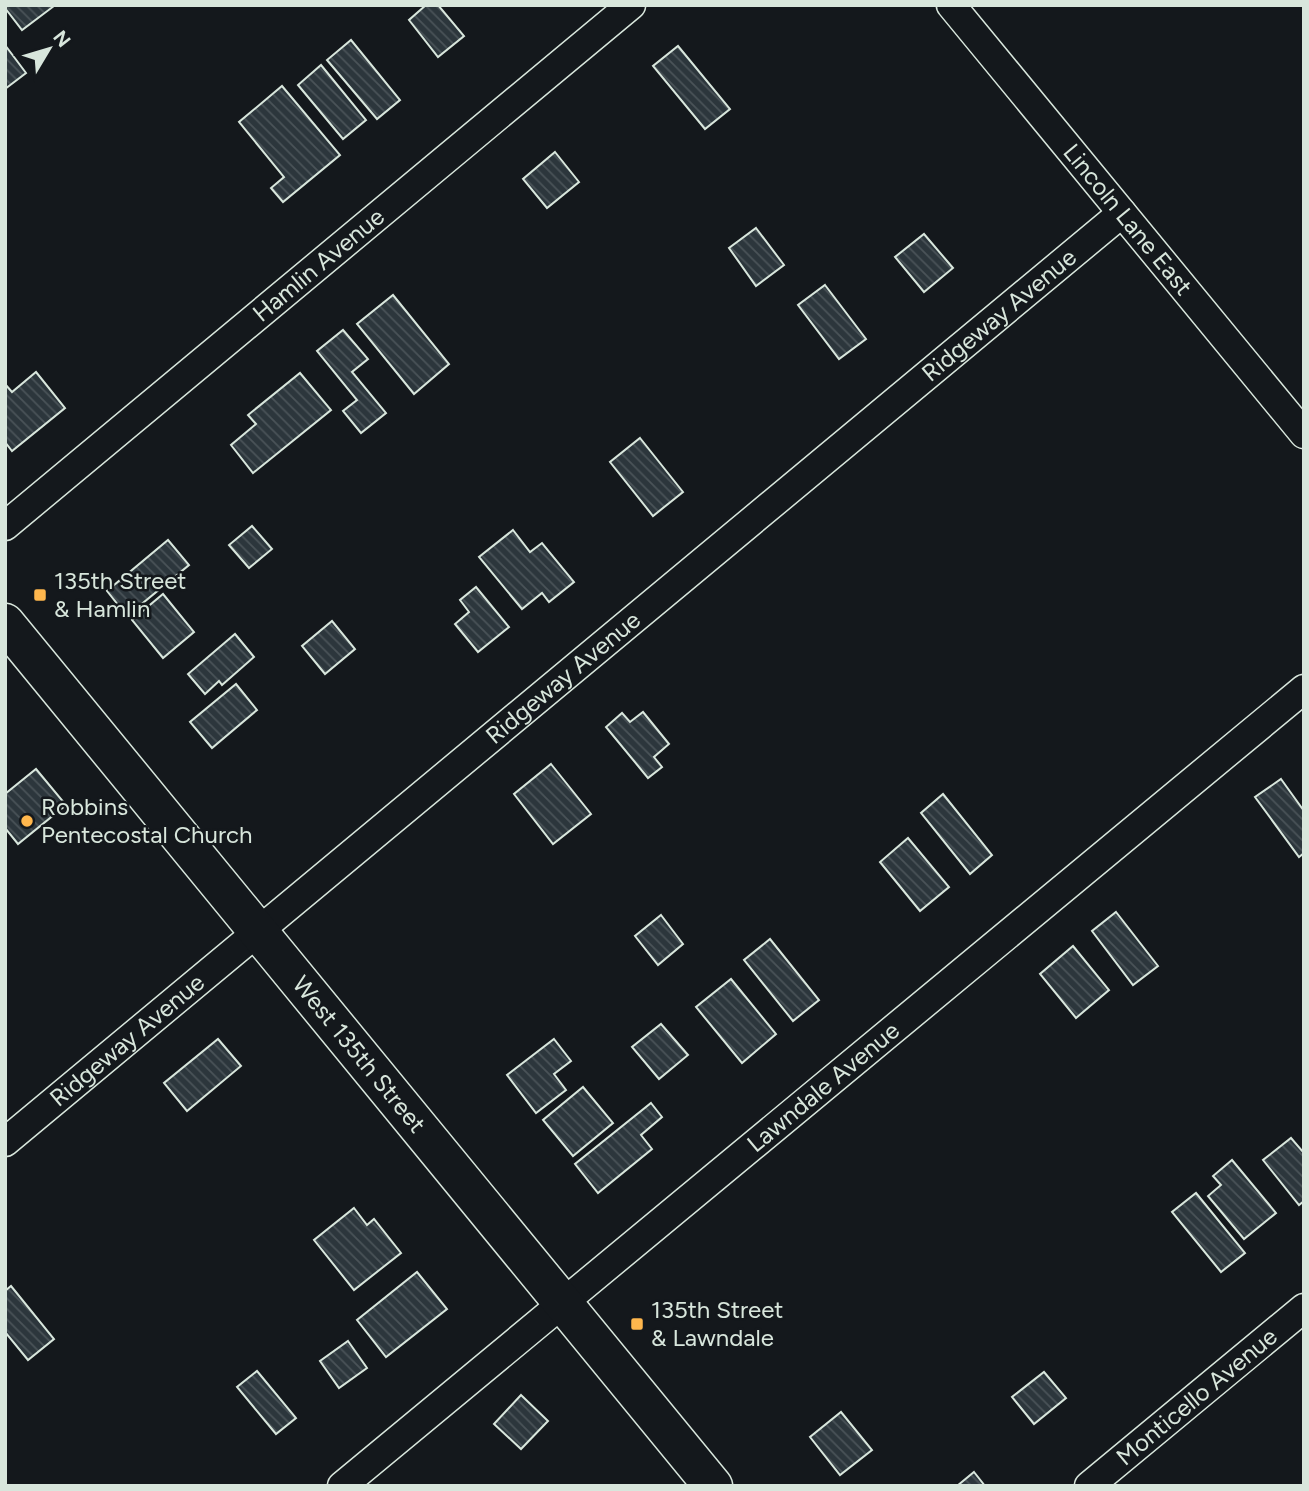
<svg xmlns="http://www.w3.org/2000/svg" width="1309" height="1491" font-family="Figtree,sans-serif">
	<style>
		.building { fill: url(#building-back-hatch); stroke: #d8e6dc; stroke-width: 2 }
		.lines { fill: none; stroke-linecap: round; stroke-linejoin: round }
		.street-casing { stroke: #d8e6dc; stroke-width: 31 }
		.secondary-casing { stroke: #d8e6dc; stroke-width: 41 }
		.street { stroke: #14181c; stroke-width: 28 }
		.secondary { stroke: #14181c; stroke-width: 38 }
		.poi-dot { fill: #ffb74d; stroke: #14181c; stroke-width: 2.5 }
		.labels { text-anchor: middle; stroke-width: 5; stroke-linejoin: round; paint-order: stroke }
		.street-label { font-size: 24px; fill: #d8e6dc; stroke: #14181c }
		.poi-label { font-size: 24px; fill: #d8e6dc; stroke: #14181c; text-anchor: start }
	</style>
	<defs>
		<pattern id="building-back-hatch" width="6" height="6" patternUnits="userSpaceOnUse" patternTransform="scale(1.75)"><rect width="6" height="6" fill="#2c363c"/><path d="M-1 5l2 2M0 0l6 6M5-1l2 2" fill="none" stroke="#4a5358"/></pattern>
	</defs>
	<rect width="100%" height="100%" fill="#14181c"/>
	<g class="building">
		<path d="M5,5H53L54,6L22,30L5,8Z"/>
		<path d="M426,5H438L464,36L438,57L409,20Z"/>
		<path d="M351,40L400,100L377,119L327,60Z"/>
		<path d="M5,45L26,73L5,89Z"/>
		<path d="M678,46L730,109L705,129L653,66Z"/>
		<path d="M321,65L366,120L343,139L298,85Z"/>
		<path d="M282,86L340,155L283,202L271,188L284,177L239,122Z"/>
		<path d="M555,152L579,182L547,208L523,179Z"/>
		<path d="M756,228L784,265L756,286L729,248Z"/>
		<path d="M924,234L953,268L924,292L895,257Z"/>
		<path d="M825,285L866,339L839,359L798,305Z"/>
		<path d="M393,295L449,364L414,394L357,324Z"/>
		<path d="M343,330L368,359L352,372L386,413L361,433L343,411L357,400L317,351Z"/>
		<path d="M36,372L65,408L12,451L5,442V384L12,392Z"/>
		<path d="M300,373L331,410L253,473L231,445L256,424L248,415Z"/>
		<path d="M640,438L683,492L653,516L610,462Z"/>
		<path d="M252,526L272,549L249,568L229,545Z"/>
		<path d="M513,530L530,552L542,543L574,582L549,602L542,593L522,609L479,557Z"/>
		<path d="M168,540L189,565L127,616L107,591Z"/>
		<path d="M476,587L509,627L478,652L455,624L469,612L460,600Z"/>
		<path d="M163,594L194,632L163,658L132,620Z"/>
		<path d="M332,621L355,649L325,674L302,646Z"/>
		<path d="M235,634L254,657L222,685L219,681L205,694L188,674Z"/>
		<path d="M236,684L257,710L212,748L190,722Z"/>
		<path d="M643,712L669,744L654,757L662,767L648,778L606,727L622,713L630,722Z"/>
		<path d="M551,764L591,814L553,844L514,794Z"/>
		<path d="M36,769L66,805L18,844L5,828V794Z"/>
		<path d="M1281,779L1304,811V853L1299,857L1255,797Z"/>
		<path d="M943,794L992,855L970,874L921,813Z"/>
		<path d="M908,838L949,887L920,911L880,862Z"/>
		<path d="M1116,912L1158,966L1133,985L1092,931Z"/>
		<path d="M661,915L683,944L658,965L635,936Z"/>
		<path d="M770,939L819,1000L793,1021L744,960Z"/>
		<path d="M1073,946L1109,990L1076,1018L1040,974Z"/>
		<path d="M731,979L776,1034L742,1063L696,1007Z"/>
		<path d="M661,1024L688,1055L659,1079L632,1047Z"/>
		<path d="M218,1039L241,1066L187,1111L164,1083Z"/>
		<path d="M554,1039L571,1061L554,1074L566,1090L536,1113L507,1075Z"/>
		<path d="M583,1087L613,1123L573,1156L543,1120Z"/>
		<path d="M651,1103L662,1117L641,1135L652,1149L598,1193L575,1164Z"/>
		<path d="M1291,1138L1304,1153V1201L1299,1205L1263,1160Z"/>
		<path d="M1232,1160L1276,1213L1244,1239L1208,1196L1221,1185L1213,1176Z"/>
		<path d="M1196,1193L1245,1253L1221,1272L1172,1212Z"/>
		<path d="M354,1208L367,1225L374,1219L401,1253L354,1290L314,1240Z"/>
		<path d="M417,1272L447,1309L386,1357L357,1320Z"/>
		<path d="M11,1286L54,1339L28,1360L5,1332V1291Z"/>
		<path d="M348,1341L367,1368L339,1388L320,1361Z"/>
		<path d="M257,1371L296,1418L276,1434L237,1387Z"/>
		<path d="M1044,1372L1066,1398L1034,1424L1012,1397Z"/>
		<path d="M521,1395L548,1421L521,1449L494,1424Z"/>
		<path d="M841,1412L872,1450L840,1475L810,1437Z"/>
		<path d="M974,1472L985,1486H957Z"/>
	</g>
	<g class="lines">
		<g class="street-casing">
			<g id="street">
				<path id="s1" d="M951,5L1304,434"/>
				<path id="s2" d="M5,526L631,5"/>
				<path id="s3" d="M5,1142L1122,213"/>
				<path id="s4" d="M342,1486L1304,689"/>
				<path id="s5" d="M1089,1486L1304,1308"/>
			</g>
		</g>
		<g class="secondary-casing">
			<g id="secondary">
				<path id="s6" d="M5,623L713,1486"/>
			</g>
		</g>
		<use href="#street" class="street"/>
		<use href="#secondary" class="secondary"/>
	</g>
	<g class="poi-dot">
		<rect x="33" y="588" width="14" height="14" rx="3.5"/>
		<circle cx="27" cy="821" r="7"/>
		<rect x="630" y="1317" width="14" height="14" rx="3.5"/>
	</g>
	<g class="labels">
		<g class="street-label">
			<text dy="8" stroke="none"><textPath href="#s1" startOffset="278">Lincoln Lane East</textPath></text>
			<text dy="8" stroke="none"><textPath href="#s2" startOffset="408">Hamlin Avenue</textPath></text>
			<text dy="8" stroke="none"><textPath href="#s3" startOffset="1293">Ridgeway Avenue</textPath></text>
			<text dy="8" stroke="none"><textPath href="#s3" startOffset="726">Ridgeway Avenue</textPath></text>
			<text dy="8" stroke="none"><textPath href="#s3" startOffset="159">Ridgeway Avenue</textPath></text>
			<text dy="8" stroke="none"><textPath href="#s6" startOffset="558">West 135th Street</textPath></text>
			<text dy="8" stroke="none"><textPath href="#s4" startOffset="625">Lawndale Avenue</textPath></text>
			<text dy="8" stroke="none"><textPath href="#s5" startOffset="140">Monticello Avenue</textPath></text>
		</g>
		<g class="poi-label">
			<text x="54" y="589">135th Street<tspan x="54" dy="28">&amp; Hamlin</tspan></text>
			<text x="41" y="815">Robbins<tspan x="41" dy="28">Pentecostal Church</tspan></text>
			<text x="651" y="1318">135th Street<tspan x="651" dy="28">&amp; Lawndale</tspan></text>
		</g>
	</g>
	<rect width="1309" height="1491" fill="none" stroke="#d8e6dc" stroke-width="14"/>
	<g transform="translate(49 49) rotate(52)" stroke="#14181c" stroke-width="5" paint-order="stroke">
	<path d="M0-5L12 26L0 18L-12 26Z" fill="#d8e6dc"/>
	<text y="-10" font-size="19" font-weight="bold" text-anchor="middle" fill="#d8e6dc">N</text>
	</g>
</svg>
